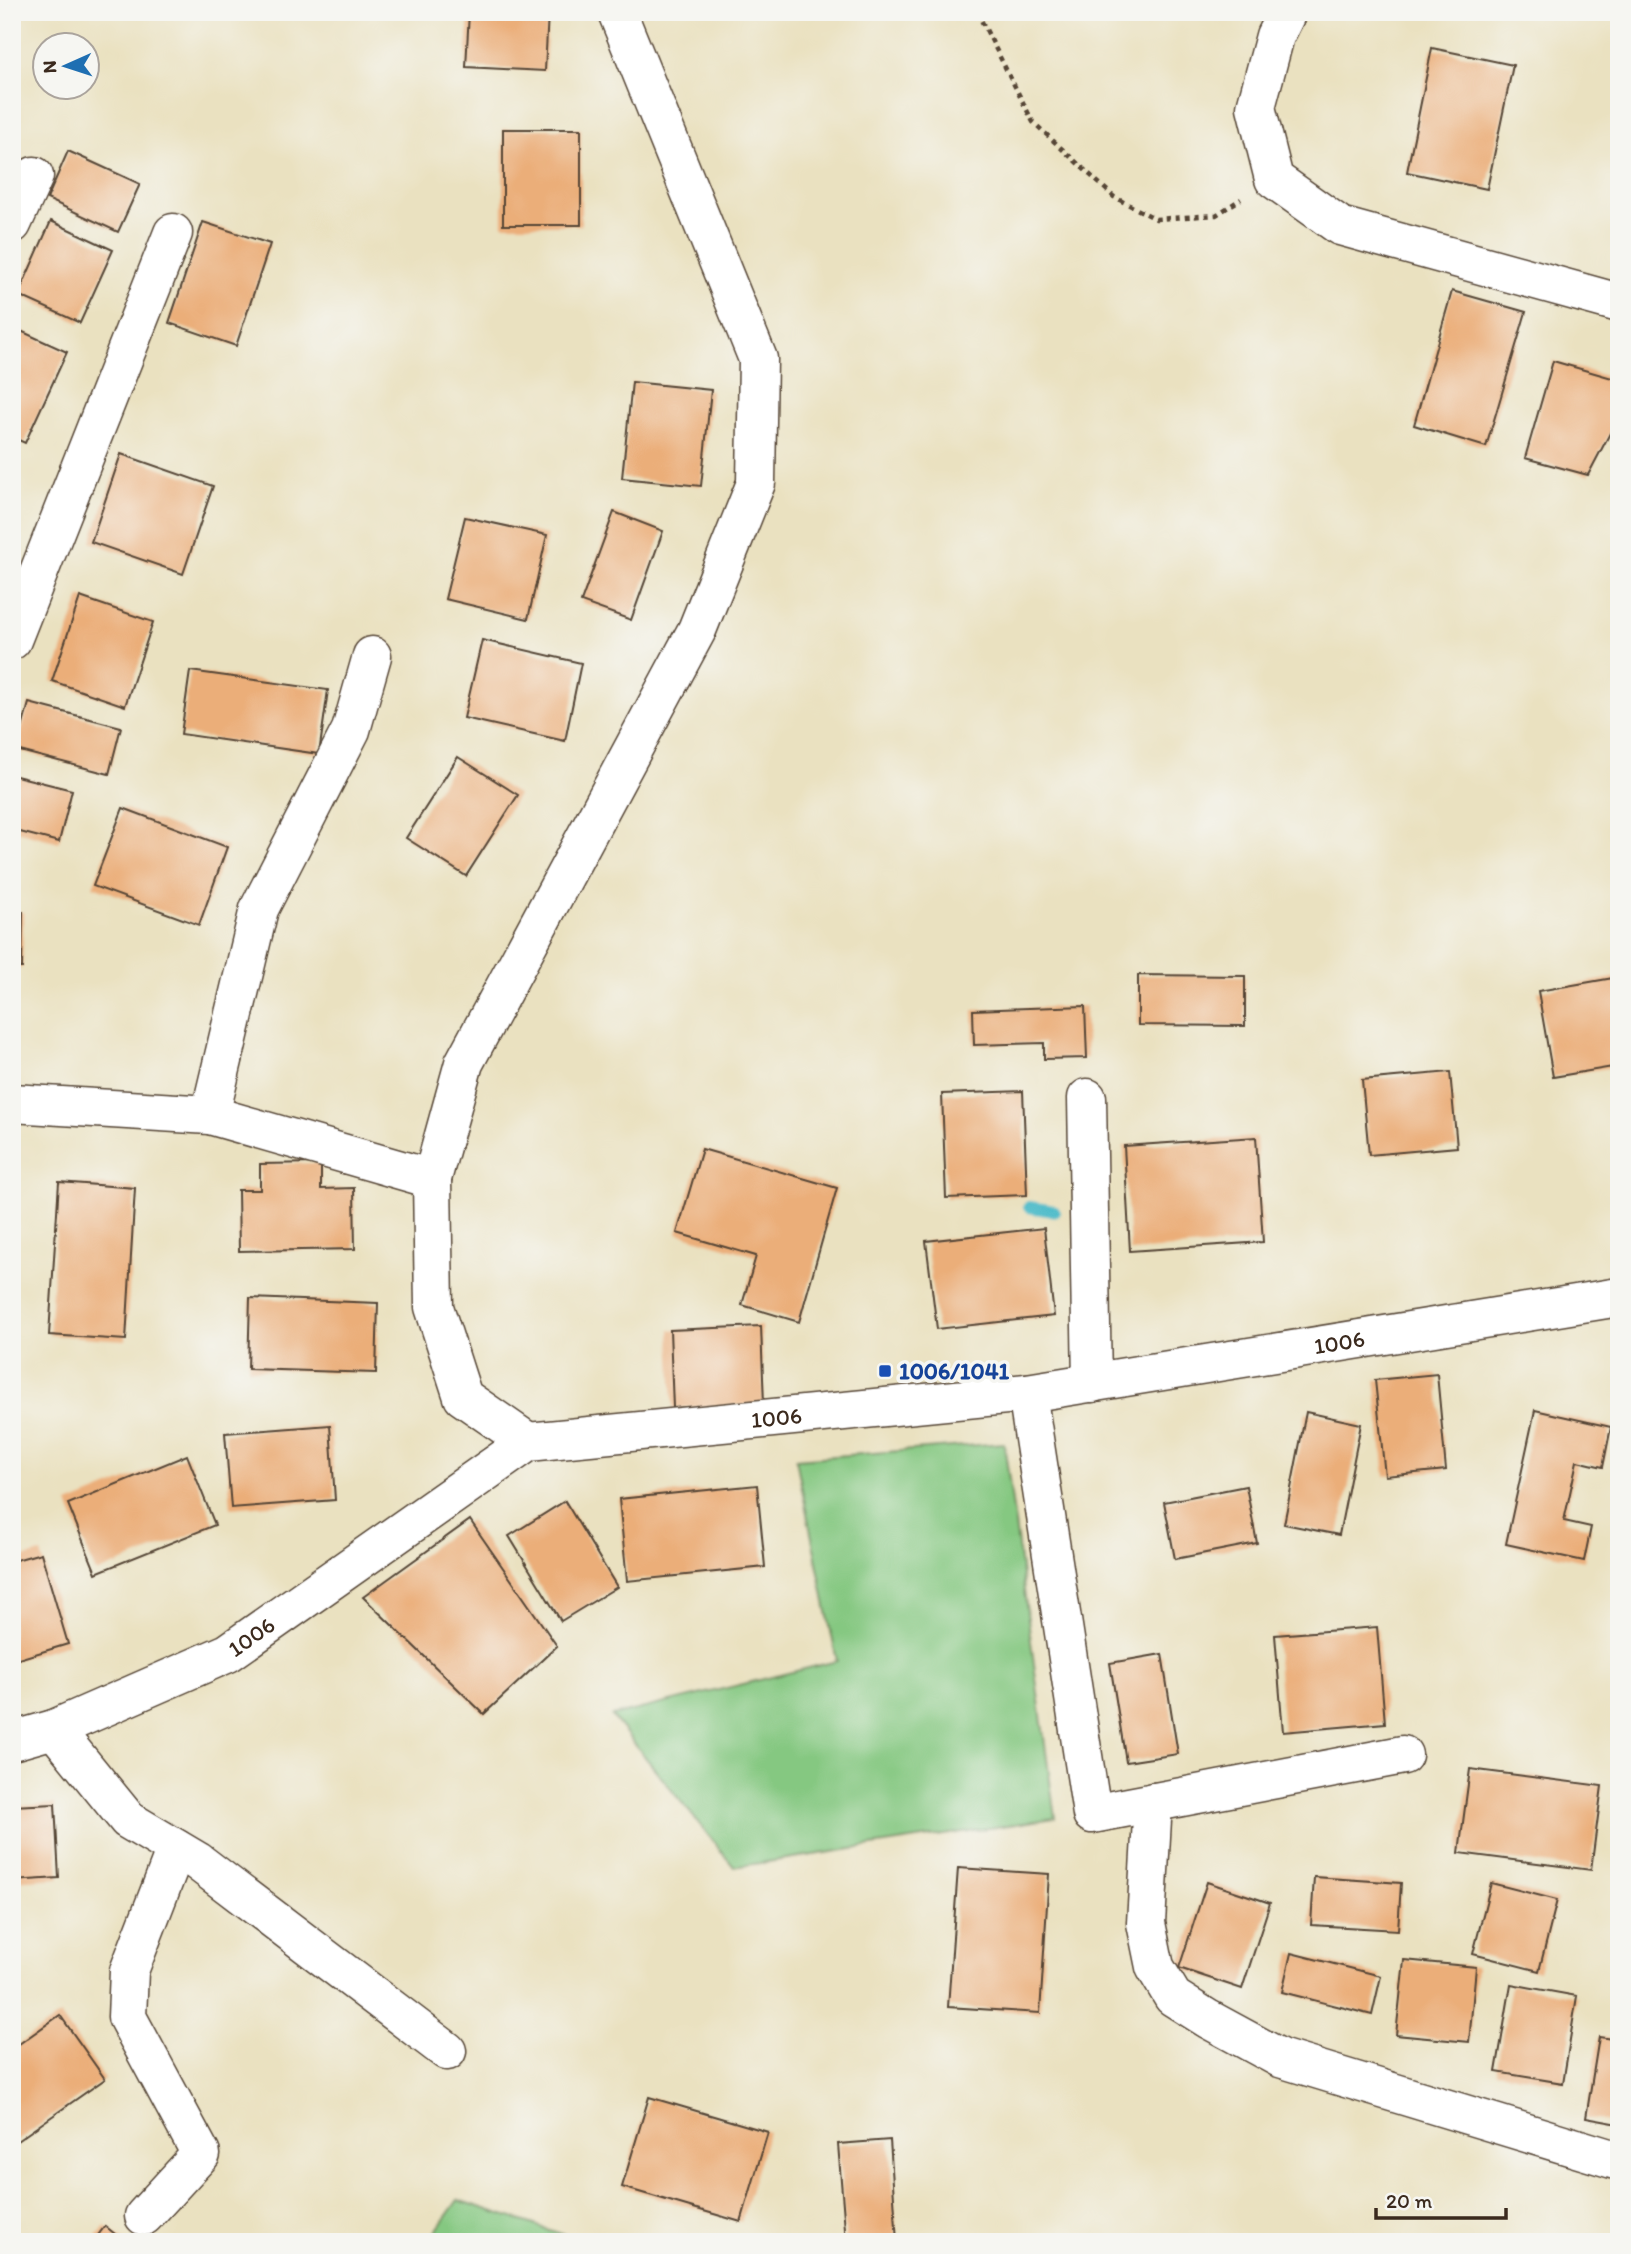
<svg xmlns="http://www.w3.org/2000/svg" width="1631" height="2254" font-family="Itim,sans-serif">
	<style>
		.green { fill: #85c881; stroke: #607950; stroke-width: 2 }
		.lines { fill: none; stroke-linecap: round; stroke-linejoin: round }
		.stream { stroke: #4ebbc9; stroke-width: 12 }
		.building { fill: #ebae79 }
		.minor-casing { stroke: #554536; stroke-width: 41 }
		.path { stroke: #554536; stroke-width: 4.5; stroke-dasharray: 5 5; stroke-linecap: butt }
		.minor { stroke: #fff; stroke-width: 38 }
		.transit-dot { fill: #1a4fb4; stroke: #f6f6f2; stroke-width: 2.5 }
		.labels { text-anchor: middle; stroke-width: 7; stroke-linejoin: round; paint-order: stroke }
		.street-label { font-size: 23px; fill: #3b2a1e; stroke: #f6f6f2 }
		.transit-label { font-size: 23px; font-weight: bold; fill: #164399; stroke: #f6f6f2; text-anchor: start }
	</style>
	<rect width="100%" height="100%" fill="#f6f6f2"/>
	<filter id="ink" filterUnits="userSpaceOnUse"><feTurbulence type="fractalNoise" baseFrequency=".0143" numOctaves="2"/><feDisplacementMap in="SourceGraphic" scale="14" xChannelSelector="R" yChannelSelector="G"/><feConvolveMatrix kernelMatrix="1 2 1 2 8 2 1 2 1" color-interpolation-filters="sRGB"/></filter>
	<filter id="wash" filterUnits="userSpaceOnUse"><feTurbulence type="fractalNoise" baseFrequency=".00686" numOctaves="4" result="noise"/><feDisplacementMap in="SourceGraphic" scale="28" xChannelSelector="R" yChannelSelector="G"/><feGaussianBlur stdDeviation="1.57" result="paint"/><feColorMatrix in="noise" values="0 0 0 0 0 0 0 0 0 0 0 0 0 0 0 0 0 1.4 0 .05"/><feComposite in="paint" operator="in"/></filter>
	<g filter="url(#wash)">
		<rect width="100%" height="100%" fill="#eae1c0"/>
		<g class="green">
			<path d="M1004,1443L1055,1818L734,1867L612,1716L837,1661L796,1459Z"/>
			<path d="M458,2200L586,2242H428Z"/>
		</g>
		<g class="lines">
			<path class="stream" d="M1029,1207L1054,1211"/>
		</g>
		<g id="blocks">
			<g class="building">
				<path d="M469,12H548L545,71L466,67Z"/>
				<path d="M1432,48L1513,65L1487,189L1407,172Z"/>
				<rect x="503" y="129" width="78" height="96"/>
				<path d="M68,151L140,184L118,232L47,199Z"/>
				<path d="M51,221L113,250L80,323L18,295Z"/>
				<path d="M203,222L270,244L236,346L169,323Z"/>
				<path d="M1452,291L1526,312L1486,447L1414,425Z"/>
				<path d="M12,327L67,352L25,443L12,437Z"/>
				<path d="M1553,361L1619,380V416L1588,475L1525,458Z"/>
				<path d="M632,382L711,390L701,486L622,478Z"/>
				<path d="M121,454L213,486L183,574L91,542Z"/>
				<path d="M614,512L663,531L631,620L581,602Z"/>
				<path d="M465,517L547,535L528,619L445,599Z"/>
				<path d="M80,597L153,622L125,706L52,681Z"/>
				<path d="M482,640L581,663L565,741L464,718Z"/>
				<path d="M190,671L328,690L319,754L181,734Z"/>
				<path d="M29,703L121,727L109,774L16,750Z"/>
				<path d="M458,757L518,795L466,876L406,838Z"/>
				<path d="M12,775L72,790L59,842L12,830Z"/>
				<path d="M123,808L227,847L199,925L93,886Z"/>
				<path d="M12,912H23L22,968H12Z"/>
				<path d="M1138,975L1245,976V1026L1138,1025Z"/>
				<path d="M1619,977V1066L1553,1077L1538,991Z"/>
				<path d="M1085,1006L1087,1058L1044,1059V1043L974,1045L973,1010Z"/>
				<path d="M1450,1072L1457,1147L1369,1155L1362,1080Z"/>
				<path d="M1023,1091L1027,1195L946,1198L942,1094Z"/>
				<path d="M1256,1137L1263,1242L1130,1251L1124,1146Z"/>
				<path d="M702,1149L837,1188L799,1322L742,1305L756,1256L677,1233Z"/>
				<path d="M321,1163V1189L354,1188L355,1249L239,1251L238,1190H260V1164Z"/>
				<path d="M59,1182L135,1188L126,1340L49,1335Z"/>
				<path d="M1044,1228L1054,1316L937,1329L926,1241Z"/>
				<path d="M250,1298L378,1303L376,1373L248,1369Z"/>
				<path d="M761,1326L764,1404L673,1408L670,1330Z"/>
				<path d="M1437,1374L1446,1470L1385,1476L1375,1380Z"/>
				<path d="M1535,1410L1611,1427L1603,1467L1577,1461L1564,1521L1591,1527L1584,1561L1506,1544Z"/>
				<path d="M1306,1412L1361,1424L1339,1535L1284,1524Z"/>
				<path d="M330,1425L335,1500L231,1508L225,1433Z"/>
				<path d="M187,1455L215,1525L96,1573L68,1504Z"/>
				<path d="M757,1485L765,1567L627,1581L619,1499Z"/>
				<path d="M1246,1486L1257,1543L1175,1559L1164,1502Z"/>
				<path d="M565,1501L617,1587L561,1621L509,1536Z"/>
				<path d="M470,1520L557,1646L484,1714L363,1597Z"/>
				<path d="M41,1553L68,1644L12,1661V1561Z"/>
				<path d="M1377,1627L1385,1723L1283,1732L1275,1635Z"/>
				<path d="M1162,1654L1178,1754L1126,1762L1110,1663Z"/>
				<path d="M1470,1769L1602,1786L1591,1870L1459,1853Z"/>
				<path d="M55,1804L59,1878L12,1881V1806Z"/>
				<path d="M958,1868L1049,1874L1040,2013L948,2007Z"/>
				<path d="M1314,1877L1401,1883L1398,1930L1311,1925Z"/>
				<path d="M1207,1882L1270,1903L1242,1989L1179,1968Z"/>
				<path d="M1491,1883L1557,1900L1539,1971L1473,1954Z"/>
				<path d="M1291,1953L1381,1976L1372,2015L1282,1992Z"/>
				<path d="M1404,1960L1476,1967L1469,2042L1396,2035Z"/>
				<path d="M1511,1984L1577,1996L1563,2083L1496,2072Z"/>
				<path d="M60,2015L105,2079L17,2141L12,2135V2049Z"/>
				<path d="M1599,2037L1619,2040V2124L1586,2118Z"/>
				<path d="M649,2097L768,2132L741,2222L622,2187Z"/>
				<path d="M890,2140L897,2242H846L838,2144Z"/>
				<path d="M105,2226L125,2242H93Z"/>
			</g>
		</g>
	</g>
	<g filter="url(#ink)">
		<use href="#blocks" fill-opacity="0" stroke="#554536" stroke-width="2"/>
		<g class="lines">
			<g class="minor-casing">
				<g id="minor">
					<path d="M1287,12L1275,36L1256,107L1274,179L1340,226L1619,303"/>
					<path d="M12,224L34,176"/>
					<path d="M12,640L173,233"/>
					<path d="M1087,1098L1092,1383"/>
					<path d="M12,1103L210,1115L432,1179"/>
					<path d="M210,1115L259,909L351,730L372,656"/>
					<path d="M1027,1393L1092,1814L1403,1755"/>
					<path d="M528,1442L463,1397L434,1307L432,1179L464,1063L697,630L756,483L758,359L617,12"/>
					<path d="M54,1729L128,1820L197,1861L447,2051"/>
					<path id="s1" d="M12,1741L54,1729L228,1653L528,1442L1027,1393L1619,1297"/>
					<path d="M1153,1802L1146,1923L1155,1967L1173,1997L1208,2019L1280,2058L1619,2161"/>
					<path d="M144,2216L201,2154L127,2017L129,1971L176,1849"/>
				</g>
			</g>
			<path class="path" d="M977,12L1033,122L1114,197L1156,219L1216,215L1241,199"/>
			<use href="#minor" class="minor"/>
		</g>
	</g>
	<rect class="transit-dot" x="878" y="1364" width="14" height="14" rx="3.5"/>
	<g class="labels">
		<g class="street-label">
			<text dy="8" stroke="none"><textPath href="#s1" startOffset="1418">1006</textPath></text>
			<text dy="8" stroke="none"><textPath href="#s1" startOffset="850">1006</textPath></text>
			<text dy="8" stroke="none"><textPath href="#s1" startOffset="262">1006</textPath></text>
		</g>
		<g class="transit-label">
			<text x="899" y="1379">1006/1041</text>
		</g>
	</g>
	<rect width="1631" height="2254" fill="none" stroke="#f6f6f2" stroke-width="42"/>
	<g transform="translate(66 66) rotate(267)"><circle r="33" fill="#f6f6f2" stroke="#aba49d" stroke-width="2"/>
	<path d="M0-5L12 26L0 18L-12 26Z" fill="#1f6fb2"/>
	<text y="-10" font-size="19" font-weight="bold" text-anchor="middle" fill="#3b2a1e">N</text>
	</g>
	<path d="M1376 2208v10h130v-10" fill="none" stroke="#3b2a1e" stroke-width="3.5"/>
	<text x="1386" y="2208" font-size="21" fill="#3b2a1e" stroke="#f6f6f2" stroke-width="5" paint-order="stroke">20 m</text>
</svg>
